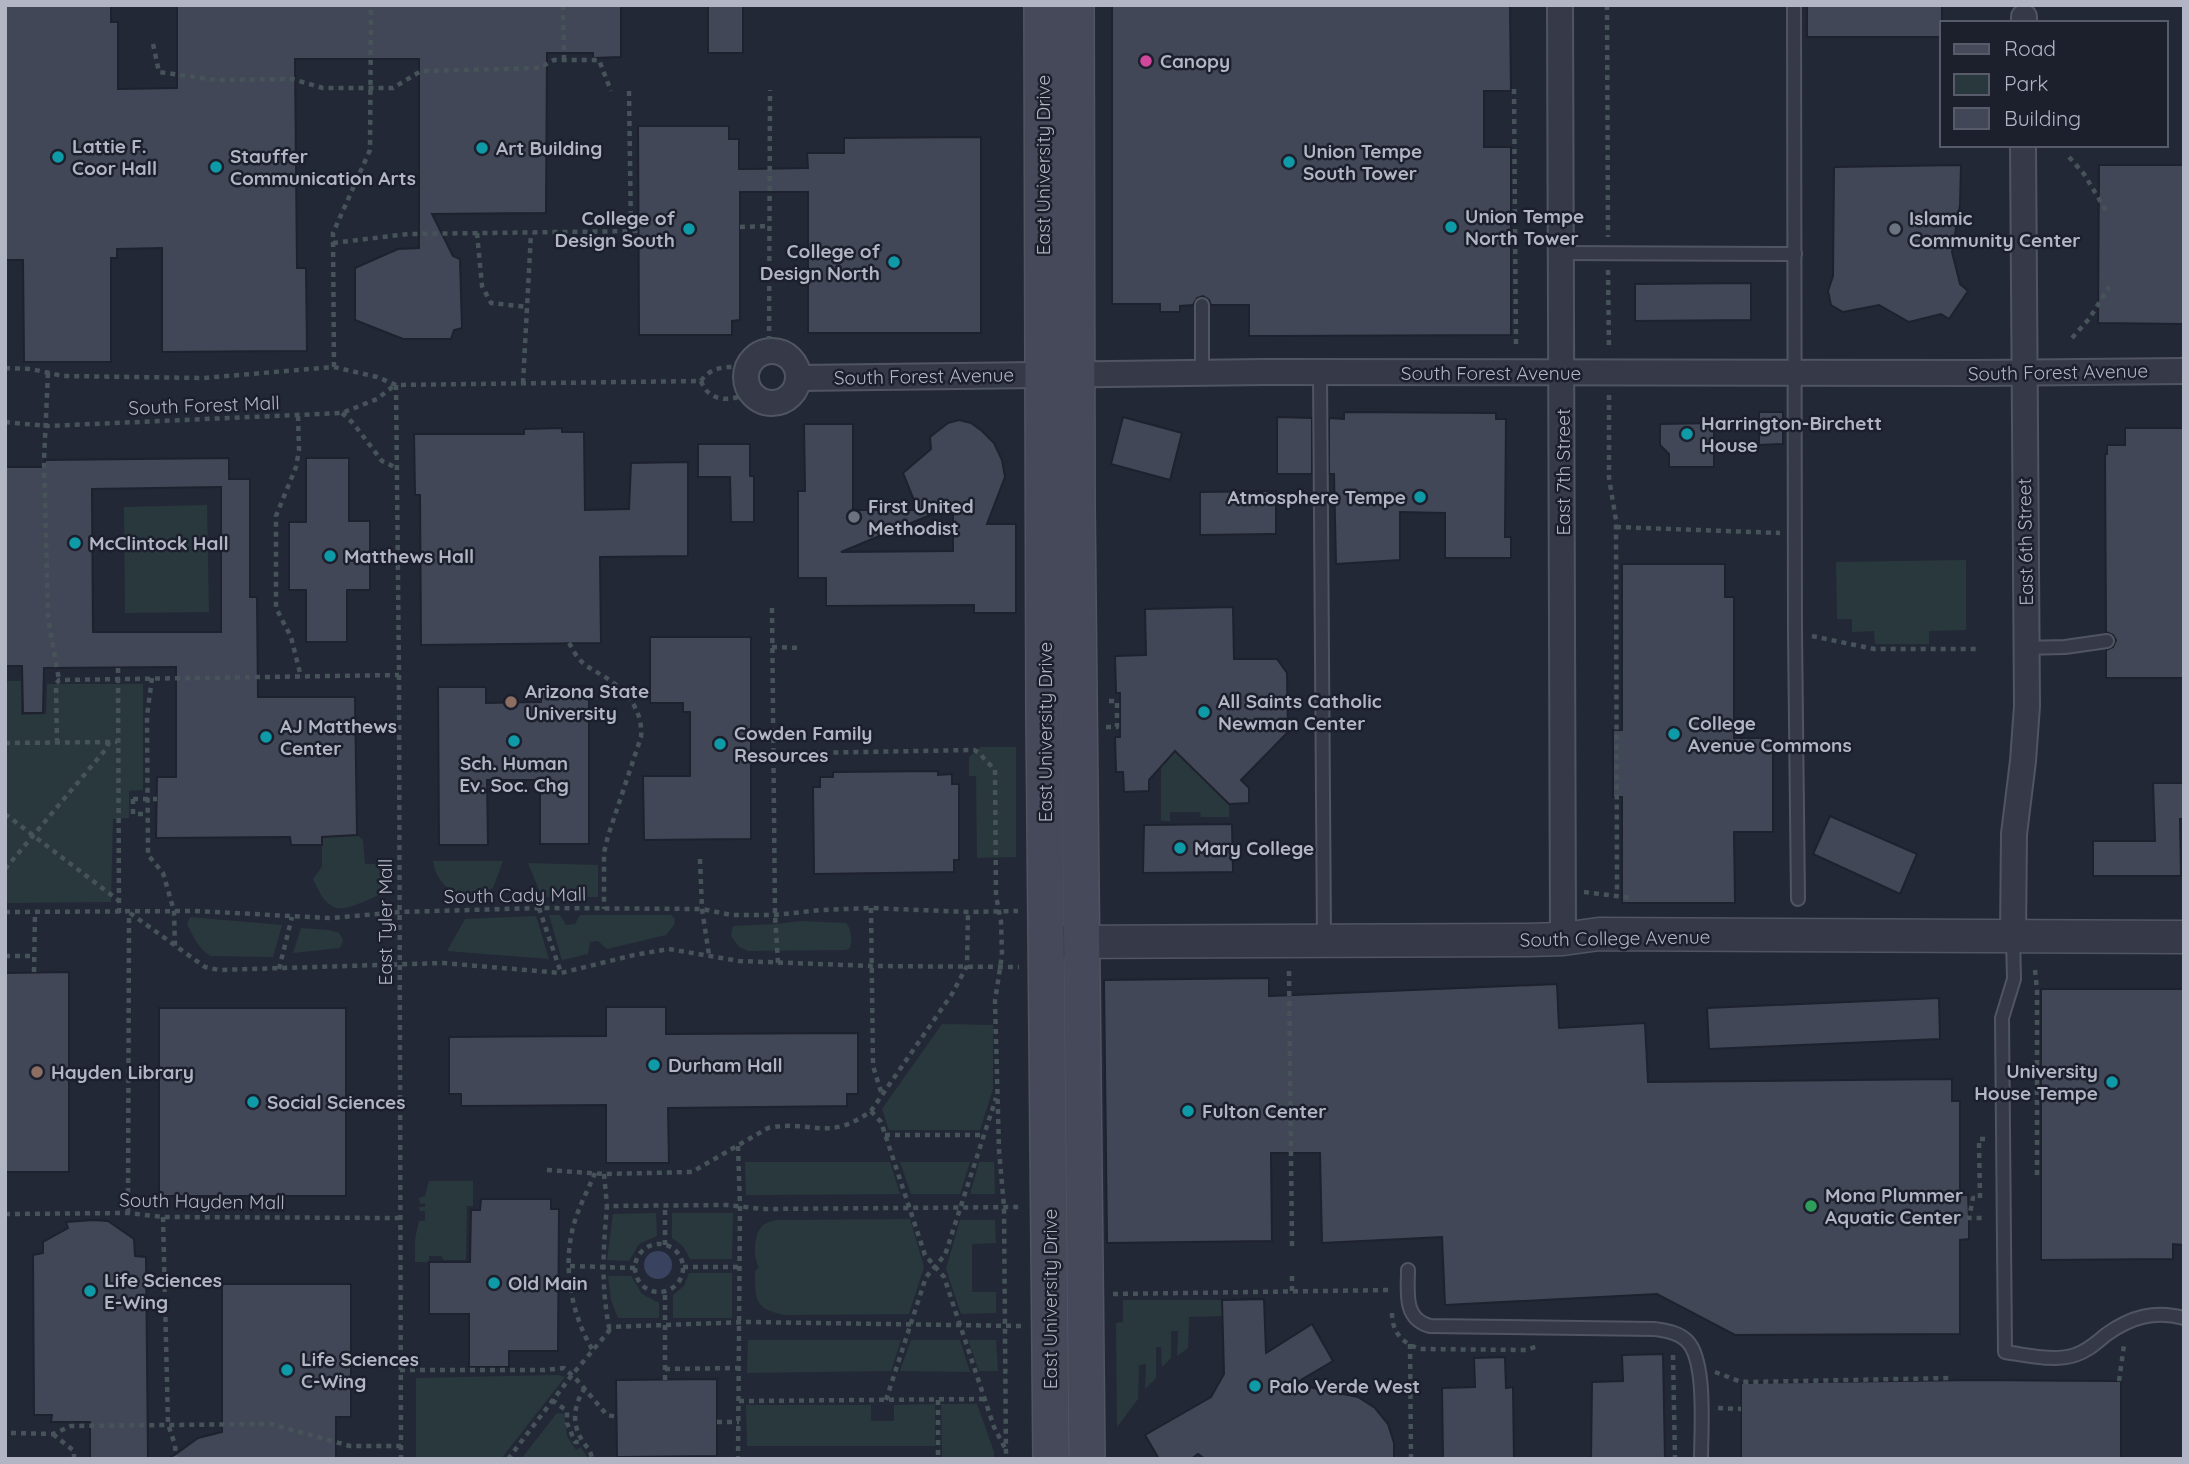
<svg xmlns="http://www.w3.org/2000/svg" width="2189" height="1464" font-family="Quicksand,sans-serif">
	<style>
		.green { fill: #29383c }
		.water { fill: #39425f }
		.building { fill: #424758; stroke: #1e212e; stroke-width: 2; fill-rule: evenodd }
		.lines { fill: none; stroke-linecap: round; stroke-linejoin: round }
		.service-casing { stroke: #515562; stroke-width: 16 }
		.minor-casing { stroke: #515562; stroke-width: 28 }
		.tertiary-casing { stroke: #515562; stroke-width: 35 }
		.secondary-casing { stroke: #515562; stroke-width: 38 }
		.path { stroke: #465359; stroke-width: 4.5; stroke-dasharray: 5 5; stroke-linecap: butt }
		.service { stroke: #363a48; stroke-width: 12 }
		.minor { stroke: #363a48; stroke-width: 24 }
		.tertiary { stroke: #363a48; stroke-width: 32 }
		.secondary { stroke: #45495a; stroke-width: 35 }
		.path-bridge { stroke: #465359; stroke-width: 4.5; stroke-dasharray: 5 5; stroke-linecap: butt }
		.hotel-dot { fill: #d1479c; stroke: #1c1f2c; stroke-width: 2.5 }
		.culture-dot { fill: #0f9aa8; stroke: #1c1f2c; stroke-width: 2.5 }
		.worship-dot { fill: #6b7280; stroke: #1c1f2c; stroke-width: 2.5 }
		.education-dot { fill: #8d6e63; stroke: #1c1f2c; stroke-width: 2.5 }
		.leisure-dot { fill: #2e9e5b; stroke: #1c1f2c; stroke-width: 2.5 }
		.labels { text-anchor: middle; stroke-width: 5; stroke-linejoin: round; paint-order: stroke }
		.poi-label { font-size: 19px; font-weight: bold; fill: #b1b5c4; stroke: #1c1f2c; text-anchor: start }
		.street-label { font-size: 19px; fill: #b1b5c4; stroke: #1c1f2c }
	</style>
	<rect width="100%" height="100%" fill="#232837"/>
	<g class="green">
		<path d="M207,505L209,612L125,613L124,507Z"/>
		<path d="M1966,560V630L1929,631V644H1875L1874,631L1852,632V619H1837L1836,562Z"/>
		<path d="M5,681H21V715L46,714L47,684H143V790L129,791V818L113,819L111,902L5,903Z"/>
		<path d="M981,747H1016V857L977,858L976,776H969V757Z"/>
		<path d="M1175,751L1229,804V817H1201L1200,812H1170V821H1161V766Z"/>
		<path d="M357,835L363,840L365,864H385C402,885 381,895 363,902C355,905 345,910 337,908C324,905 318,889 313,879L322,867V837Z"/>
		<path d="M433,861H503L493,888L470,898C449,892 437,883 433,861Z"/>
		<path d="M528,863L598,865V897H542Z"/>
		<path d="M549,915H560L566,925L575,924L580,915H671L675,919L674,925L666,935L607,949L598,941L590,942L588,954L562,960Z"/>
		<path d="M536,916L549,959L447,951L465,919Z"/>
		<path d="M190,917L282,925L273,957L211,956C199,950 193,936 187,924Z"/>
		<path d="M800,921L846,923C852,929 852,940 850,948L846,950L748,951L739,947L731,936L733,926L776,924Z"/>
		<path d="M301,928L329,930L339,933L343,940L340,948L293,953Z"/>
		<path d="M942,1024L993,1025V1089L980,1130H889L882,1109Z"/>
		<path d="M745,1162H890L900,1194L746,1195Z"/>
		<path d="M900,1162H970L960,1194H911Z"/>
		<path d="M979,1162H994L995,1194H970Z"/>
		<path d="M429,1181H473V1206H467L466,1260H444L441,1256H429V1262H415V1239L419,1221H425V1211H420L419,1207H425V1203L420,1204L419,1198L425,1196Z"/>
		<path d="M656,1213L657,1236L639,1244L629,1261L607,1260L613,1214Z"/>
		<path d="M672,1213H733L732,1259H690L683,1246L672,1238Z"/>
		<path d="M910,1219L924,1267L909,1314L785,1315C754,1309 755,1300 755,1271L759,1267C753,1259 754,1237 760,1229C764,1223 769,1222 775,1220Z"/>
		<path d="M960,1220H995L996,1243L972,1244V1292H996V1313L961,1314L946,1269Z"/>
		<path d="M689,1273H732V1318H673V1295L684,1286Z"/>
		<path d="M608,1276H631L642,1294L659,1303V1318H618L611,1300Z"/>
		<path d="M1123,1300H1222V1316L1189,1317L1188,1348L1177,1356L1178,1331H1171V1358L1162,1367L1161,1347H1156V1378L1145,1389L1146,1364L1139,1365L1138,1399L1117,1427L1116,1323L1123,1322Z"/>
		<path d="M748,1340H901L891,1371L747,1373Z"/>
		<path d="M911,1340H960L970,1372L900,1371Z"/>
		<path d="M968,1340H996L998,1371H979Z"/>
		<path d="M558,1375L565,1377L501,1459H416V1378Z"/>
		<path d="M935,1404V1446H747L746,1405H871V1421H894V1405Z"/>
		<path d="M941,1404H977L994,1452V1459H942Z"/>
		<path d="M557,1413L564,1414L567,1436L576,1450L581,1447L588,1459H521Z"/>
	</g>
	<circle class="water" cx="658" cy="1265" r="14"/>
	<g class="building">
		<path d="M5,5H111V22H118V89L177,88V5H621V57L593,58V53H547L546,213L432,214L453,256L460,259L462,328L454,330L451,339H403L355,320V268L398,249L419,248V59H295L297,268H306L307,351L162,352V248L117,249V258H111V362H24L23,260H5Z"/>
		<rect x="708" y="5" width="35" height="48"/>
		<path d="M1112,5H1510L1511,91H1484V147H1511V335L1249,336V305H1211L1209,300L1203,296L1197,298L1193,305L1180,306V312H1160V304H1112Z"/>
		<rect x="1807" y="5" width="135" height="32"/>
		<path d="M638,126H729V139H739V169L808,168L807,153H844V138L981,137V333H808V192H740V320L732,321V335H639Z"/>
		<path d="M1961,165L1960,205L1952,252L1960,284L1968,291L1949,319L1941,314L1909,322L1879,305L1843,312L1831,305L1828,291L1833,276L1834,167Z"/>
		<path d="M2099,165H2184V324L2098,323Z"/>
		<path d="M1751,283V320L1635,321V284Z"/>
		<path d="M1344,412L1496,413V419H1506L1505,537H1511V558H1445V513L1400,512V560L1336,564L1334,474H1329V418L1344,419Z"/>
		<path d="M1759,412H1783V444L1759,445Z"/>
		<path d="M1123,417L1182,433L1170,480L1111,464Z"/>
		<path d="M1277,417L1312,418V474H1277Z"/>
		<path d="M959,420L971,423L982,431L994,443L1002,460L1005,477L987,524H1016V613H974V605L826,606V578H798V491H805L804,424H853V510H918L903,473L931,449L930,437L948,423ZM953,505V551L841,552L940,511Z"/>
		<path d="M1714,423V467H1669V454L1660,445V424Z"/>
		<path d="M562,428V432H584L585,510L629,509L631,463L688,462V556L600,557L601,643L421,645L420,495H415L414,434H524V429Z"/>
		<path d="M2125,428H2184V678H2106V650L2113,647L2116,640L2113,635L2106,632L2105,454H2107V445H2125Z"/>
		<path d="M698,444H750V476H754V522H731L730,477H698Z"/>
		<path d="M229,458V479H250V597H257L258,697H355L357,835L322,837V845H291L290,837L156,838L157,777H176V667L44,668L43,713H23L22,666H5V467H45V460ZM221,487V632H93L92,489Z"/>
		<path d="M306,458H349V521H370V590H347V642H306V590H289V522H306Z"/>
		<path d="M1276,491V534L1200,535V492Z"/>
		<path d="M1622,564H1725V597H1734V738H1773V832H1734L1735,903H1622V797H1613V730H1622Z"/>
		<path d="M1233,607L1234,659H1277L1287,673L1288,732L1241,780L1249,788V803L1229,804L1175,751L1149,780V791L1124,792L1123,772H1116L1115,737H1120V693H1116L1115,656L1146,655L1145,609Z"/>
		<path d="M650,637H751V839L644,840L643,776H690V712H683V703H650Z"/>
		<path d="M589,686V844H540V780H487L488,845H439L438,687H486V703L541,702V687Z"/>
		<path d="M938,771V775L952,774V784H959V860H954V872L814,874L813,787H820V777H833V772Z"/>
		<path d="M2153,783H2184V819H2180L2181,876H2093V841H2155Z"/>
		<path d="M1830,816L1917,854L1900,894L1813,854Z"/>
		<path d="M1232,824L1233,872L1143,873L1144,825Z"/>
		<path d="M69,972V1172H5V973Z"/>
		<path d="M1269,978V996L1557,984L1559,1028L1645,1023L1648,1082L1952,1079V1101H1960V1195H1968L1969,1218V1239L1960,1240V1334L1735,1335L1657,1294L1445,1305L1442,1237L1322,1243L1320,1153H1271L1272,1241L1107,1243L1104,980Z"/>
		<path d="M2041,989H2184V1245L2173,1244V1259L2041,1260Z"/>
		<path d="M1939,998L1940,1039L1709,1049L1707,1008Z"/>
		<path d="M606,1007H666V1034L858,1033V1094H847V1106L668,1108L669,1163H606V1105L461,1106V1094H449V1037L606,1036Z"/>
		<rect x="159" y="1008" width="187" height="188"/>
		<path d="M481,1199H551V1209H559L558,1351H509V1367H469V1314H429V1262H470L471,1210H480Z"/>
		<path d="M93,1220L108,1221L134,1239L135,1256L146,1257L148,1459H90V1422H51L52,1415H34L33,1255L43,1253V1242L68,1228L66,1222Z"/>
		<path d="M222,1284H351V1417H336V1459H169L198,1438L222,1432Z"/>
		<path d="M1264,1299L1266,1353L1312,1324L1333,1361L1294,1384L1358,1397L1375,1408L1388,1424L1394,1443V1459H1205L1198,1454L1191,1459H1159L1145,1435L1211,1397L1224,1374L1222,1300Z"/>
		<path d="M1663,1354L1665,1459H1591L1592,1382L1623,1381L1622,1355Z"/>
		<path d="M1505,1357L1506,1388L1513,1387L1514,1459H1443L1442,1388L1475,1387L1474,1358Z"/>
		<path d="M717,1379V1456L617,1457L616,1380Z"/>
		<path d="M1977,1380L2121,1381V1459H1741V1383Z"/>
	</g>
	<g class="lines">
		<g class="service-casing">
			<g id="service">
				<path d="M1794,5L1795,633L1798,899"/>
				<path d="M1561,253L1795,254"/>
				<path d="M1202,305V373"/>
				<path d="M1320,373L1324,940"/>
				<path d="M2027,648L2065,647L2107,641"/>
				<path d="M2013,938L2014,979L2002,1018L2005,1352C2028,1355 2053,1362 2075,1355C2088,1351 2097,1342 2107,1334C2131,1317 2155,1310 2184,1318"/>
				<path d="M1408,1270C1408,1292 1403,1319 1430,1326L1655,1329C1666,1331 1677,1332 1686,1340C1707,1358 1701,1431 1701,1459"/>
			</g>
		</g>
		<g class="minor-casing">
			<g id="minor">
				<path d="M1560,5L1563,939"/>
				<path d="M2024,23V17"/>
				<circle cx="772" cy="377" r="26"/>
				<path d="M798,378L1263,372L1976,373L2184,371"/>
				<path d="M2013,937L2014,834L2023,761L2027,706L2023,145"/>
			</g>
		</g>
		<g class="tertiary-casing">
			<path id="tertiary" d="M1055,942L1527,940L1563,939L1599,934L2184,937"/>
		</g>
		<g class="secondary-casing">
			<g id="secondary">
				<path d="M1042,5L1044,712L1051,1459"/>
				<path d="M1076,5L1077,506L1087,1459"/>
			</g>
		</g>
		<g class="path">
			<path d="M563,5L564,60"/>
			<path d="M1607,5L1608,237"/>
			<path d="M153,44L159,72L216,80L292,79L323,88H393L421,71L539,68L554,60H599L611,91"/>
			<path d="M1514,89L1516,349"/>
			<path d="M629,91L631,231"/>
			<path d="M2069,157L2084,174L2108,214"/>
			<path d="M740,227L770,226"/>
			<path d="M477,233L482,286L491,303L527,307"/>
			<path d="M333,243L408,234L639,231"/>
			<path d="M1608,270L1609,349"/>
			<path d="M2072,338L2089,319L2109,287"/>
			<path d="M769,351L770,90"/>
			<path d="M334,367L333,233L370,150L371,5"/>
			<path d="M5,368L31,369L63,376L203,378L334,367L377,377L396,385L701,381C711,366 730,365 746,369"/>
			<path d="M48,373L44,460L48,618L59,680"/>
			<path d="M701,381C709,403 732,402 750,392"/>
			<path d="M523,383L531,233"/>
			<path d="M396,385L399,675L401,1459"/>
			<path d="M1609,395V478L1616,520L1617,894"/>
			<path d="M342,413L353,423L382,461L397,468"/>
			<path d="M298,416L299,450L296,467L276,516V608L291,637L301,677"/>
			<path d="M5,422L47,426L342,413L377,399L395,385"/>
			<path d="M1616,527L1780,533"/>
			<path d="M772,608L775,915L778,963"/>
			<path d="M1812,636L1874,649H1977"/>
			<path d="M569,643C573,649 576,657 582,662C592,671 604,675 615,684C632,697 643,716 641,737L608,836L604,853V909"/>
			<path d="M772,647L802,648"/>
			<path d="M118,668L119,913"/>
			<path d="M152,678L147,716L148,855L163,873L174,911L175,946"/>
			<path d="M1106,727H1117V701H1108"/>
			<path d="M5,743L117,742"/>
			<path d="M57,743L56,684L59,680L399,675"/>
			<path d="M774,757L798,756L805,753L974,750L978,752L995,770L996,896L1001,921L1002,955L995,1001L999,1150L1004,1207L1006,1459"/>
			<path d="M133,799V814H148"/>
			<path d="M5,814L118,900"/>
			<path d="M700,859L702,909L709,955"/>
			<path d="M5,869L106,749L109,742"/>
			<path d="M1584,892L1632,898"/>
			<path d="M539,908L561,973"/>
			<path d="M871,908L873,1066L882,1095"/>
			<path d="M5,912L194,911L331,918L400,912L539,908L702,909L731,915H775L821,910L871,908L968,912L1018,911"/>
			<path d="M130,913L205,967L219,970L443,963L561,973L634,955L669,949L739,961L872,966L1019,967"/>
			<path d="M5,956H34"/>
			<path d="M279,969L292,917"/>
			<path d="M2035,970L2037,990V1175"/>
			<path d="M1289,971L1292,1247"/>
			<path d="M34,972L35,912"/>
			<path d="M871,1111L881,1122L925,1255L944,1277L994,1427L1005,1448"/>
			<path d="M885,1135H984"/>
			<path d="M1985,1139H1979L1980,1198H1973L1969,1218H1985"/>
			<path d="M738,1146L740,1206L738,1459"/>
			<path d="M547,1170L604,1174L692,1172L768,1128C812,1119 827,1143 871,1111L952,994L967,966L968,912"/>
			<path d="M604,1174L607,1206"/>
			<path d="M128,1213L129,913"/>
			<path d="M5,1214L128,1213L163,1217L399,1218"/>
			<path d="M163,1217L168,1424L175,1445L176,1459"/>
			<circle cx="659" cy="1268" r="24"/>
			<path d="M665,1245V1206"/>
			<path d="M570,1266L635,1268"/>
			<path d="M683,1267H740"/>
			<path d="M1292,1276V1291"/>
			<path d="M1113,1294L1391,1290"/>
			<path d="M1392,1313C1392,1332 1402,1343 1420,1349L1526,1350L1538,1346"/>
			<path d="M1021,1326L748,1322L609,1327C601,1286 603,1248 607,1206L727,1205L763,1209L1022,1207"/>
			<path d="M1410,1344L1411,1459"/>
			<path d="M592,1349C571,1313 562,1265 574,1224C579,1206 588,1190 595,1173"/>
			<path d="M1673,1355L1675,1459"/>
			<path d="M665,1369L739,1368"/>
			<path d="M400,1370H544L564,1368L577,1380L607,1415L617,1417"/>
			<path d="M1715,1372L1739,1381L1748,1382L1950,1378"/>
			<path d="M665,1380V1291"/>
			<path d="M2119,1381L2124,1345"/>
			<path d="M585,1388C573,1405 571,1426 584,1443C588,1449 591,1451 592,1459"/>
			<path d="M552,1400L567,1411V1423L575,1442H583"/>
			<path d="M886,1400L926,1277L945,1255L996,1098"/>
			<path d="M938,1400V1459"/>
			<path d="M739,1401L985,1399"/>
			<path d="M1718,1408L1741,1409"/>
			<path d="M717,1422H739"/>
			<path d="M11,1433L53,1434L71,1426L271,1424L350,1446H401"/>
			<path d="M53,1434L74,1451V1459"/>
			<path d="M508,1459L572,1375L609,1331V1327"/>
		</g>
		<use href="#service" class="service"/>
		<use href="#minor" class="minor"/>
		<use href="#tertiary" class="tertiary"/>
		<use href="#secondary" class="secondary"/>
		<path class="path-bridge" d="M133,799H157"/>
	</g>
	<circle class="hotel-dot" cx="1146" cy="61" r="7"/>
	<g class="culture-dot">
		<circle cx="482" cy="148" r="7"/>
		<circle cx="58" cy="157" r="7"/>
		<circle cx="1289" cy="162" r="7"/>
		<circle cx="216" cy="167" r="7"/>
		<circle cx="1451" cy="227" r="7"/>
		<circle cx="689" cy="229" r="7"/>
		<circle cx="894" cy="262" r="7"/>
		<circle cx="1687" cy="434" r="7"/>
		<circle cx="1420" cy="497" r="7"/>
		<circle cx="75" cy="543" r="7"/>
		<circle cx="330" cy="556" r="7"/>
		<circle cx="1204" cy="712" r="7"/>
		<circle cx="1674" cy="734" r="7"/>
		<circle cx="266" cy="737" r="7"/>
		<circle cx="514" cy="741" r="7"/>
		<circle cx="720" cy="744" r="7"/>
		<circle cx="1180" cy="848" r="7"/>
		<circle cx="654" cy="1065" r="7"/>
		<circle cx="2112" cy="1082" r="7"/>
		<circle cx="253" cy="1102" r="7"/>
		<circle cx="1188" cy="1111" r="7"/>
		<circle cx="494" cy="1283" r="7"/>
		<circle cx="90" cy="1291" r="7"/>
		<circle cx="287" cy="1370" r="7"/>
		<circle cx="1255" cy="1386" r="7"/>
	</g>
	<g class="worship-dot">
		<circle cx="1895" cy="229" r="7"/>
		<circle cx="854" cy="517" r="7"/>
	</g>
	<g class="education-dot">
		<circle cx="511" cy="702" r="7"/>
		<circle cx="37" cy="1072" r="7"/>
	</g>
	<circle class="leisure-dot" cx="1811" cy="1206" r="7"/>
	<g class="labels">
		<g class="poi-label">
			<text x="1160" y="68">Canopy</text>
			<text x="72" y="153">Lattie F.<tspan x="72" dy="22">Coor Hall</tspan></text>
			<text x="496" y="155">Art Building</text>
			<text x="1303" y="158">Union Tempe<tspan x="1303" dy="22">South Tower</tspan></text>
			<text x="230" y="163">Stauffer<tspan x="230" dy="22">Communication Arts</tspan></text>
			<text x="1465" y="223">Union Tempe<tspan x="1465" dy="22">North Tower</tspan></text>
			<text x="675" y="225" text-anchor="end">College of<tspan x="675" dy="22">Design South</tspan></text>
			<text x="1909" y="225">Islamic<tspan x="1909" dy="22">Community Center</tspan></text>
			<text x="880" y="258" text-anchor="end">College of<tspan x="880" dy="22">Design North</tspan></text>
			<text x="1701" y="430">Harrington-Birchett<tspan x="1701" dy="22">House</tspan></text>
			<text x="1406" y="504" text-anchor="end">Atmosphere Tempe</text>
			<text x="868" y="513">First United<tspan x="868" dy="22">Methodist</tspan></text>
			<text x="89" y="550">McClintock Hall</text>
			<text x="344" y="563">Matthews Hall</text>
			<text x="525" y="698">Arizona State<tspan x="525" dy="22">University</tspan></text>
			<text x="1218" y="708">All Saints Catholic<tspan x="1218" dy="22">Newman Center</tspan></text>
			<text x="1688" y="730">College<tspan x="1688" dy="22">Avenue Commons</tspan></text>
			<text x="280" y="733">AJ Matthews<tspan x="280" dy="22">Center</tspan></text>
			<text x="734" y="740">Cowden Family<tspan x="734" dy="22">Resources</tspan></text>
			<text x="514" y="770" text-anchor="middle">Sch. Human<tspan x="514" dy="22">Ev. Soc. Chg</tspan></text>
			<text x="1194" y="855">Mary College</text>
			<text x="668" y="1072">Durham Hall</text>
			<text x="2098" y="1078" text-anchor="end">University<tspan x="2098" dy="22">House Tempe</tspan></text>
			<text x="51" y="1079">Hayden Library</text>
			<text x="267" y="1109">Social Sciences</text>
			<text x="1202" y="1118">Fulton Center</text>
			<text x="1825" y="1202">Mona Plummer<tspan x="1825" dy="22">Aquatic Center</tspan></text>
			<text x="104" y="1287">Life Sciences<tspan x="104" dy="22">E-Wing</tspan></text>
			<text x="508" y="1290">Old Main</text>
			<text x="301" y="1366">Life Sciences<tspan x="301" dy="22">C-Wing</tspan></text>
			<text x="1269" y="1393">Palo Verde West</text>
		</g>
		<g class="street-label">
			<text transform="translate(1043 165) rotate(-90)" y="7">East University Drive</text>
			<text transform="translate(2058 372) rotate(-1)" y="7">South Forest Avenue</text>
			<text x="1491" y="380">South Forest Avenue</text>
			<text transform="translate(924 376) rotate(-1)" y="7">South Forest Avenue</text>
			<text transform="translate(204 405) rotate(-2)" y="7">South Forest Mall</text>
			<text transform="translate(1563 472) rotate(-90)" y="7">East 7th Street</text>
			<text transform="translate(2025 542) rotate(-91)" y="7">East 6th Street</text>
			<text transform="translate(1045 732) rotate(-90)" y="7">East University Drive</text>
			<text transform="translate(515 895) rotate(-1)" y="7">South Cady Mall</text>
			<text transform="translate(385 922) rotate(-90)" y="7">East Tyler Mall</text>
			<text transform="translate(1615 938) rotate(-1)" y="7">South College Avenue</text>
			<text transform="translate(202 1201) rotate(1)" y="7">South Hayden Mall</text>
			<text transform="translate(1050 1299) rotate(-90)" y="7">East University Drive</text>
		</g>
	</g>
	<rect width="2189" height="1464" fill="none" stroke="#b1b5c4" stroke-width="14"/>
	<rect x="1940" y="21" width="228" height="126" fill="#1c1f2c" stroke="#585b69" stroke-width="2"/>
	<rect x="1954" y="44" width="35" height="10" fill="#45495a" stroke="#585b69" stroke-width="2"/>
	<text x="2004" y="56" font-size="21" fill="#b1b5c4">Road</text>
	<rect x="1954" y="74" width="35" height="21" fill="#29383c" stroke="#585b69" stroke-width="2"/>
	<text x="2004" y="91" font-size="21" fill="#b1b5c4">Park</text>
	<rect x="1954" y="108" width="35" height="21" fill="#424758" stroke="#585b69" stroke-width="2"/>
	<text x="2004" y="126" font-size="21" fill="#b1b5c4">Building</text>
</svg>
